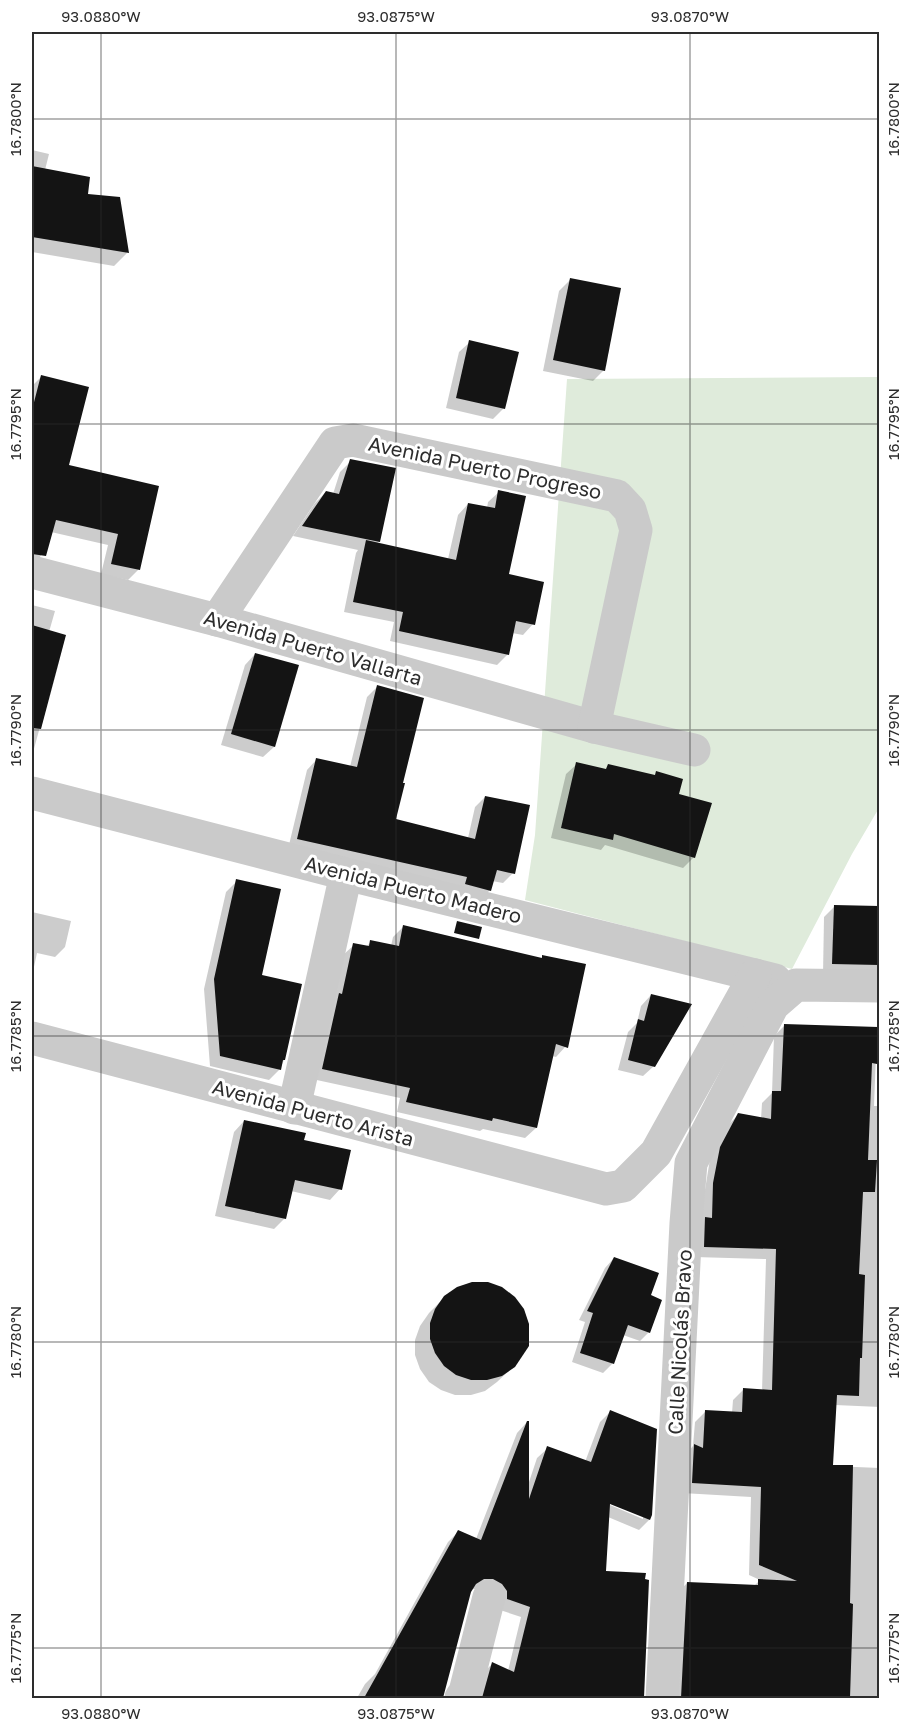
<svg xmlns="http://www.w3.org/2000/svg" width="911" height="1730" font-family="'Golos Text',sans-serif">
	<style>
		.green { fill: #dfebdb }
		.shadow { fill: #0003; fill-rule: evenodd }
		.building { fill: #141414 }
		.lines { fill: none; stroke-linecap: round; stroke-linejoin: round }
		.minor { stroke: #cacaca; stroke-width: 33 }
		.ticks { fill: none; stroke: #2d2d2d; stroke-width: 1.5; stroke-opacity: 0.45 }
		.labels { text-anchor: middle; stroke-width: 6; stroke-linejoin: round; paint-order: stroke }
		.street-label { font-size: 20px; fill: #2d2d2d; stroke: #fff }
		.neatline { fill: none; stroke: #2d2d2d; stroke-width: 2 }
		.ticks-label { font-size: 15px; text-anchor: middle; fill: #2d2d2d }
	</style>
	<rect width="100%" height="100%" fill="#fff"/>
	<path class="green" d="M879,377V808L852,854L792,969L525,900L535,835L567,379Z"/>
	<g class="shadow">
		<path d="M32,150L49,154L45,170L127,253L114,266L32,252Z"/>
		<path d="M570,280L604,370L593,381L543,371L559,291Z"/>
		<path d="M470,342L504,408L493,419L446,408L459,352Z"/>
		<path d="M41,377L68,466L157,487L139,569L128,580L101,574L108,545L51,532L46,550L36,561L32,560V386Z"/>
		<path d="M351,461L394,469L379,542L376,544L448,559L458,515L468,504L487,508L488,502L499,492L507,575L533,624L523,635L512,633L508,654L497,665L390,641L394,622L344,612L356,553L358,550L293,536L315,503L326,492L333,494L340,472Z"/>
		<path d="M32,605L55,611L49,632L65,636L32,756Z"/>
		<path d="M255,654L274,747L263,757L221,745L245,665Z"/>
		<path d="M377,687L394,820L468,838L475,807L485,797L513,873L503,883L492,881L490,890L480,900L288,849L307,770L317,759L350,767L367,697Z"/>
		<path d="M577,764L605,770L653,777L657,773L677,795L694,857L683,868L605,845L601,850L551,838L566,774Z"/>
		<path d="M237,881L260,976L284,1060L280,1069L269,1080L210,1066L204,989L226,892Z"/>
		<path d="M834,907L880,908V971L823,974L824,917Z"/>
		<path d="M32,912L71,921L65,947L55,957L37,953L32,976Z"/>
		<path d="M404,926L540,959L543,956L566,1046L556,1057L552,1056L536,1128L525,1138L483,1129L480,1131L397,1112L400,1098L312,1079L343,955L354,945L366,947L371,942L391,946L393,937Z"/>
		<path d="M651,995L654,1066L643,1076L618,1070L628,1032L637,1023L641,1006Z"/>
		<path d="M785,1025L877,1029L874,1106H880V1407L835,1405L832,1466L880,1468V1698H671L677,1594L687,1583L753,1587L760,1580L749,1575L751,1497L682,1493L684,1456L693,1446L695,1422L705,1412L732,1413L733,1400L743,1390L762,1391L766,1259L694,1257L710,1159L728,1125L739,1114L761,1119L762,1103L772,1093L774,1036Z"/>
		<path d="M244,1121L302,1141L340,1189L330,1200L291,1191L285,1218L274,1229L215,1216L234,1132Z"/>
		<path d="M614,1258L649,1296V1332L640,1341L623,1335L612,1364L603,1373L572,1362L585,1322L579,1320L605,1268Z"/>
		<path d="M445,1297L514,1366L497,1382L485,1391L471,1395H455L441,1390L429,1382L420,1369L415,1355V1340L420,1326L429,1313Z"/>
		<path d="M611,1411L649,1520L639,1530L608,1517L605,1572L642,1698H476L482,1674L492,1664L508,1671L521,1617L497,1609L483,1589H473L470,1590L441,1698H357L365,1684L375,1674L448,1542L459,1531L476,1539L517,1433L527,1422L528,1485L537,1458L548,1448L585,1462L600,1422ZM604,1500L643,1516V1519L603,1502Z"/>
	</g>
	<g class="building">
		<path d="M32,166L90,177L88,194L120,197L129,253L32,237Z"/>
		<path d="M570,278L621,288L605,371L553,360Z"/>
		<path d="M469,340L519,352L505,409L456,398Z"/>
		<path d="M41,375L89,387L69,465L159,486L140,570L111,564L118,534L56,520L46,556L32,554V410Z"/>
		<path d="M350,459L396,468L380,542L302,526L326,491L339,494Z"/>
		<path d="M498,490L526,496L509,574L544,582L535,625L516,621L509,655L399,631L403,612L353,602L366,540L456,560L468,503L495,508Z"/>
		<path d="M32,625L66,635L41,729L32,728Z"/>
		<path d="M255,653L299,665L275,747L231,734Z"/>
		<path d="M377,685L424,698L403,783H405L396,819L475,839L485,796L530,805L515,874L497,870L491,891L465,884L467,877L297,839L316,758L357,767Z"/>
		<path d="M576,762L606,769L608,764L655,775L656,771L683,779L679,794L712,803L695,858L614,834L613,840L561,828Z"/>
		<path d="M236,879L281,889L262,975L302,984L285,1060H283L281,1070L220,1056L214,979Z"/>
		<path d="M834,905L879,906V965L832,964Z"/>
		<path d="M457,921L482,927L479,939L454,933Z"/>
		<path d="M403,925L542,958V955L586,964L568,1048L556,1044L537,1128L493,1118L492,1121L406,1102L410,1088L322,1069L339,993L342,994L353,943L369,946L370,940L399,946Z"/>
		<path d="M651,994L692,1004L655,1067L628,1060L638,1019L644,1021Z"/>
		<path d="M784,1024L878,1027L877,1064L872,1063L868,1160H877L875,1192H863L859,1274L865,1275L862,1358H860L859,1396L837,1395L833,1465H853L850,1603L853,1604L850,1698H681L687,1582L758,1585V1579L797,1581L759,1565L761,1487L692,1483L694,1444L703,1448L705,1410L742,1412L743,1388L772,1390L776,1249L704,1247L705,1217L712,1218L713,1183L720,1147L738,1113L771,1119L772,1091H781Z"/>
		<path d="M244,1120L306,1133L304,1140L351,1150L342,1190L295,1180L286,1219L225,1206Z"/>
		<path d="M614,1257L659,1273L651,1295L662,1300L650,1333L628,1325L614,1364L580,1353L593,1313L587,1311Z"/>
		<path d="M472,1282H488L502,1287L515,1297L524,1309L529,1324V1346L515,1367L502,1376L487,1380H471L456,1375L444,1366L435,1353L430,1339V1323L435,1309L444,1296L457,1287Z"/>
		<path d="M610,1410L657,1429L652,1515L650,1520L610,1504L606,1571L646,1573L645,1579L649,1580L644,1698H482L492,1662L514,1672L530,1607L507,1599V1591L502,1584L493,1579H484L476,1584L471,1592L443,1698H364L458,1530L481,1540L527,1421H529V1499L547,1446L591,1462Z"/>
	</g>
	<g class="lines">
		<g class="minor">
			<path d="M32,572L217,620L594,727L694,750"/>
			<path d="M217,620L335,443L353,440L617,496L630,510L636,530L594,727"/>
			<path d="M32,793L346,874L775,980"/>
			<path d="M32,1038L606,1189L623,1186L656,1153L755,975"/>
			<path d="M294,1108L346,874"/>
			<path d="M461,1698L465,1692L489,1597"/>
			<path d="M662,1698L686,1223L691,1163L773,1005L796,985L880,986"/>
		</g>
	</g>
	<path class="ticks" d="M101,32V1698M396,32V1698M690,32V1698M32,119H880M32,424H880M32,730H880M32,1036H880M32,1342H880M32,1648H880"/>
	<g class="labels">
		<g class="street-label">
			<text transform="translate(485 468) rotate(12)" y="7">Avenida Puerto Progreso</text>
			<text transform="translate(313 648) rotate(16)" y="7">Avenida Puerto Vallarta</text>
			<text transform="translate(413 890) rotate(14)" y="7">Avenida Puerto Madero</text>
			<text transform="translate(313 1113) rotate(15)" y="7">Avenida Puerto Arista</text>
			<text transform="translate(680 1342) rotate(-87)" y="7">Calle Nicolás Bravo</text>
		</g>
	</g>
	<rect width="911" height="1730" fill="none" stroke="#ffffff" stroke-width="66"/>
	<rect x="33" y="33" width="845" height="1664" class="neatline"/>
	<g class="ticks-label">
		<text x="101" y="22">93.0880°W</text>
		<text x="396" y="22">93.0875°W</text>
		<text x="690" y="22">93.0870°W</text>
		<text transform="translate(16 119) rotate(-90)" y="5">16.7800°N</text>
		<text transform="translate(894 119) rotate(-90)" y="5">16.7800°N</text>
		<text transform="translate(16 424) rotate(-90)" y="5">16.7795°N</text>
		<text transform="translate(894 424) rotate(-90)" y="5">16.7795°N</text>
		<text transform="translate(16 730) rotate(-90)" y="5">16.7790°N</text>
		<text transform="translate(894 730) rotate(-90)" y="5">16.7790°N</text>
		<text transform="translate(16 1036) rotate(-90)" y="5">16.7785°N</text>
		<text transform="translate(894 1036) rotate(-90)" y="5">16.7785°N</text>
		<text transform="translate(16 1342) rotate(-90)" y="5">16.7780°N</text>
		<text transform="translate(894 1342) rotate(-90)" y="5">16.7780°N</text>
		<text transform="translate(16 1648) rotate(-90)" y="5">16.7775°N</text>
		<text transform="translate(894 1648) rotate(-90)" y="5">16.7775°N</text>
		<text x="101" y="1719">93.0880°W</text>
		<text x="396" y="1719">93.0875°W</text>
		<text x="690" y="1719">93.0870°W</text>
	</g>
</svg>
